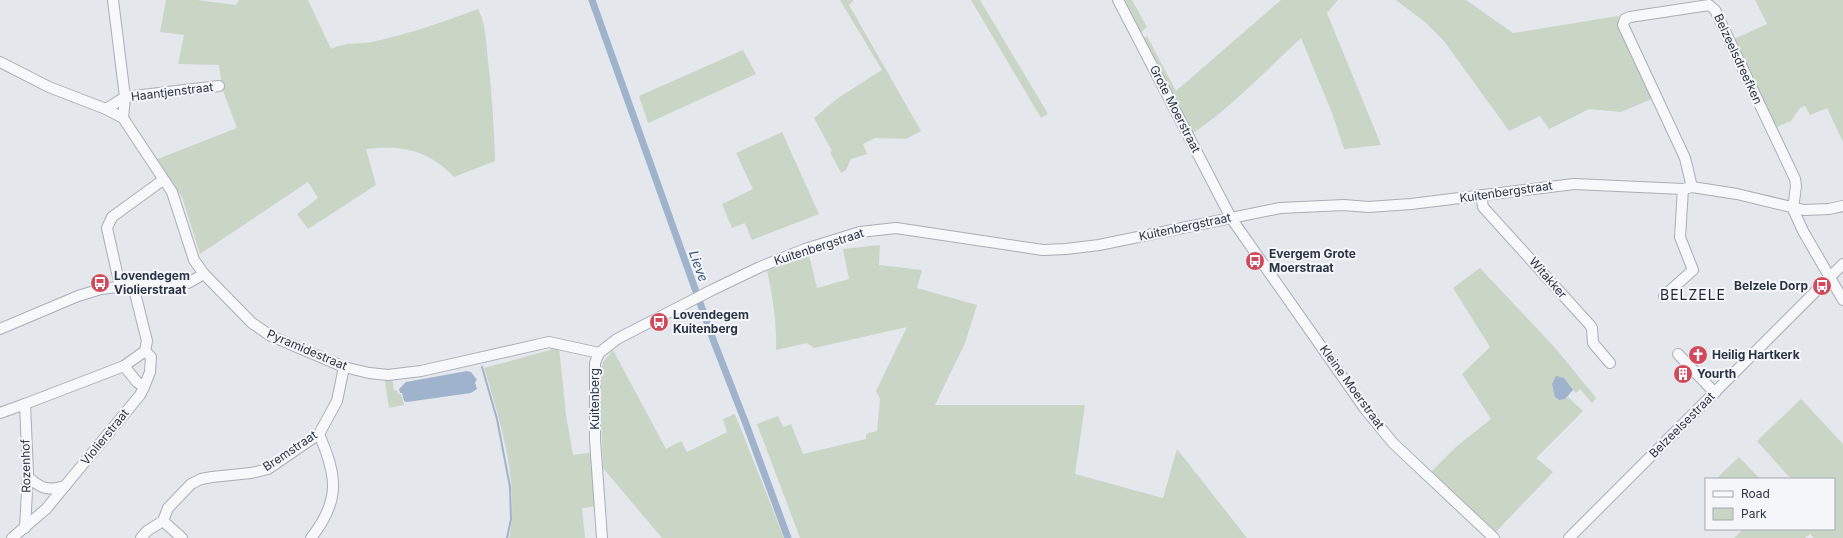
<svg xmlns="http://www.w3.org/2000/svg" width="1843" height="538" font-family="Inter,sans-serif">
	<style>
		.green { fill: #c9d6c5 }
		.water { fill: #9fb4cc }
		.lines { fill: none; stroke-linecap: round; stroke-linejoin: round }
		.stream { stroke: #9fb4cc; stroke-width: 2 }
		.canal { stroke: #9fb4cc; stroke-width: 7 }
		.minor-casing { stroke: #a9aeb7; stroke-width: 12 }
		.minor { stroke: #f7f8fa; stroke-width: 10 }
		.labels { text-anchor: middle; stroke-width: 4; stroke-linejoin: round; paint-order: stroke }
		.street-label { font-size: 12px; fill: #2b3445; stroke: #f4f6f9 }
		.poi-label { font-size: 12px; font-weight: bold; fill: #2b3445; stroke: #f4f6f9; text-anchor: start }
		.water-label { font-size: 13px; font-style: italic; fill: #34527a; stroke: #f4f6f9 }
		.quarter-label { font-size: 14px; letter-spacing: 1px; fill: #1d2536; stroke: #f4f6f9 }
	</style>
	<rect width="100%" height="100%" fill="#e4e7ec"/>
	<g class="green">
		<path d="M166,0H197L236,5L239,0H308L331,49C348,41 356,45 372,42C408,34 444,22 478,9C486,24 486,43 488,60C492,94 494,127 495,161L454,177C428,150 403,145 366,149L376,185L308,229L297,214L318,198L308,182L200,254L182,197L155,160L237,128L222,88L219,65L178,64L184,35L160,32Z"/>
		<path d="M840,0H854L849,5L921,131L906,139L875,138L863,144L867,154L851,159L846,170L841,173L830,152L832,151L814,118L838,98L882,70Z"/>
		<path d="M971,0H980L1048,114L1041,118Z"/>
		<path d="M1124,0H1132L1147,27L1141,32Z"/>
		<path d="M1281,0H1338L1327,13L1381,145L1344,149L1332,113L1301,38C1265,71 1233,106 1193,133L1144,38L1147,36L1176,91Z"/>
		<path d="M1396,0H1466L1513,33L1618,16L1619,24L1654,98L1621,112L1589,109L1549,129L1540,116L1509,131L1444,41L1426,23Z"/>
		<path d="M1755,0H1843V142L1827,108L1810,115L1805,106L1800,108L1791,121L1774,128L1732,40L1767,24Z"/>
		<path d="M743,50L756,74L648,123L639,96Z"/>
		<path d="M782,132L819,214L752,240L745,223L732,228L722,204L753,189L736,153Z"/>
		<path d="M880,245L879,265L922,270L917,288L977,305L965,343L935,405H1085L1075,474L1163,498L1177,449L1247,538H800L757,424L778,416L783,427L791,424L803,454L866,439V434L877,431L880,399L876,391L907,327L814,348L807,343L776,350C777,323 773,298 767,271L809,255L817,288L849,279L843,249Z"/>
		<path d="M1480,268L1557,350L1596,398L1592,403L1580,389L1576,393L1567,384L1564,378L1565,399L1568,397L1583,411L1536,458L1553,472L1494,534L1430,473L1456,447L1491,419L1462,374L1490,347L1453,288Z"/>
		<path d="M551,346L559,347L566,415L573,455L594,452L598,506L582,508L585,538H509C520,484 500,420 484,368L550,350L552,348Z"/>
		<path d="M613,350L666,449L681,441L687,452L727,432L723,419L735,414L784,538H662L603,468L600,393L601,370L603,362Z"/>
		<path d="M384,377H392L394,391L397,390L398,394H401L404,405L389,408Z"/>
		<path d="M1801,399L1843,444V538H1814L1810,534L1805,538H1734L1743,529H1834V479H1791L1757,441Z"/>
		<path d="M1739,457L1760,479L1717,478Z"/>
	</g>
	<g class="water">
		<path d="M467,371L471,372L477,380L475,382L477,389L471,393L407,402L404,401L402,393H400L399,389L406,382Z"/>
		<path d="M1556,376L1564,378L1573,390L1565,399L1559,400L1555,397L1552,384Z"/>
	</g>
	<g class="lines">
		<path class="stream" d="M482,367L497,419L510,487L511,519L507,538"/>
		<path class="canal" d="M592,0L714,342L746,424L788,538"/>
		<g class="minor-casing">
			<g id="minor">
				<path d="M113,0L125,97L123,118"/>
				<path d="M1118,0L1231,218L1365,409L1393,443L1494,538"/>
				<path d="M0,62L49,87L106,109L123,118L172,192L194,260L204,274L252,323L271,336L344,367L369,373L388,375L421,371L549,342L599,353"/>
				<path d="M106,109L125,97L219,86"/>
				<path d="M1692,187L1685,158L1623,25L1625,19L1630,17L1709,5L1715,10L1795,179L1796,186L1793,209"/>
				<path d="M1481,195L1483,207L1590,325L1592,328L1593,343L1610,363"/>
				<path d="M1793,209L1803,231L1843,300"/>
				<path d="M133,285L147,341L145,351"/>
				<path d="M120,286L107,228L112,217L163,180"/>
				<path d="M1664,296L1693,270L1680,237L1683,189"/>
				<path d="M0,329L78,296L101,289L133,285L188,283L204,274"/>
				<path d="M145,351L151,357L150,372L144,387L137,382L124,366Z"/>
				<path d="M1678,354L1715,393"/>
				<path d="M25,404L124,366"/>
				<path d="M0,413L25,404L28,473L25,528"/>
				<path d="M28,477C42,489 47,491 65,486"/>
				<path d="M163,521L182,538"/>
				<path d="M12,538L46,509L140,395L144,387"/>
				<path d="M141,538L147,531L163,521L168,508L191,484L201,479L212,477L251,473L268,469L319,434L337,401L344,367"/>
				<path d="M311,538C341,500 337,476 319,434"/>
				<path d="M602,538L595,440V363L599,353L617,339L712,290L760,267L805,249L860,232L896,228L1043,250L1066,249L1099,245L1280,208L1344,205L1368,207L1411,204L1574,184L1683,189L1692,187L1737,194L1804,210L1829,209L1843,206"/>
				<path d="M1569,538L1843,264"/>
			</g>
		</g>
		<use href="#minor" class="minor"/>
	</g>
	<defs>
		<g id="bus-disc" transform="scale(1)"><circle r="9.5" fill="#d1495b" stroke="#f4f6f9"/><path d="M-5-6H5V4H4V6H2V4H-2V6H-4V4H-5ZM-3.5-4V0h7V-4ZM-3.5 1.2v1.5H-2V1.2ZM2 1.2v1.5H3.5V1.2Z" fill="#fff"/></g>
		<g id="church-disc" transform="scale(1)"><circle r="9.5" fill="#d1495b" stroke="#f4f6f9"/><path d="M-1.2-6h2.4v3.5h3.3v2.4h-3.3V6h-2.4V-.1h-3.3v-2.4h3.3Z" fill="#fff"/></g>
		<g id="building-disc" transform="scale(1)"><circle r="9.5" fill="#d1495b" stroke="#f4f6f9"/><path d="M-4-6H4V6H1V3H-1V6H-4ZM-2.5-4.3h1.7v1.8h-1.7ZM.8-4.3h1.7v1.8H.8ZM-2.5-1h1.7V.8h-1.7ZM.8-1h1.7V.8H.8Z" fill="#fff"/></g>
	</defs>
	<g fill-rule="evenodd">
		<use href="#bus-disc" x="1255" y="261"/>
		<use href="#bus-disc" x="100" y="283"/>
		<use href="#bus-disc" x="1822" y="286"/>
		<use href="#bus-disc" x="659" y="322"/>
		<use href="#church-disc" x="1698" y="355"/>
		<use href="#building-disc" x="1683" y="374"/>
	</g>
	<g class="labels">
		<g class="street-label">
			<text transform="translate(1738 59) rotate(65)" y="4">Belzeelsdreefken</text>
			<text transform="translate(172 92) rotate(-7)" y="4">Haantjenstraat</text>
			<text transform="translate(1175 109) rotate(63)" y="4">Grote Moerstraat</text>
			<text transform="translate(1506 192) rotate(-8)" y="4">Kuitenbergstraat</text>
			<text transform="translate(1185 227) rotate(-12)" y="4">Kuitenbergstraat</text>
			<text transform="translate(819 247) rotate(-18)" y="4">Kuitenbergstraat</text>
			<text transform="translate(1548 278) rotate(49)" y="4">Witakker</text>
			<text transform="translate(307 350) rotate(23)" y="4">Pyramidestraat</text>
			<text transform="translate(1352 387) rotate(54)" y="4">Kleine Moerstraat</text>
			<text transform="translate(595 399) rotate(-90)" y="4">Kuitenberg</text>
			<text transform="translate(1682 425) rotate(-45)" y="4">Belzeelsestraat</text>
			<text transform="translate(105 437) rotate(-51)" y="4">Violierstraat</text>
			<text transform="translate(290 451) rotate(-34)" y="4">Bremstraat</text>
			<text transform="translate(26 466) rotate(-91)" y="4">Rozenhof</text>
		</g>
		<g class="poi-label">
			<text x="1269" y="258">Evergem Grote<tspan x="1269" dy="14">Moerstraat</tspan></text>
			<text x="114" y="280">Lovendegem<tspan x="114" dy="14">Violierstraat</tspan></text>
			<text x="1808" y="290" text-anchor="end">Belzele Dorp</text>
			<text x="673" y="319">Lovendegem<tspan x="673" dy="14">Kuitenberg</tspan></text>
			<text x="1712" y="359">Heilig Hartkerk</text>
			<text x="1697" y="378">Yourth</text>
		</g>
		<g class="water-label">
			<text transform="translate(699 266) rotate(70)" y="5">Lieve</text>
		</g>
		<g class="quarter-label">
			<text x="1693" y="300">BELZELE</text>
		</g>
	</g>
	<rect x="1705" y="478" width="130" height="52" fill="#f4f6f9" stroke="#a4a8b1"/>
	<rect x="1713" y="491" width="20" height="6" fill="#f7f8fa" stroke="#a4a8b1"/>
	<text x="1741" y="498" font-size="12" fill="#2b3445">Road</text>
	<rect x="1713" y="508" width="20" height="12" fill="#c9d6c5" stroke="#a4a8b1"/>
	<text x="1741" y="518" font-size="12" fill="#2b3445">Park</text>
</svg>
